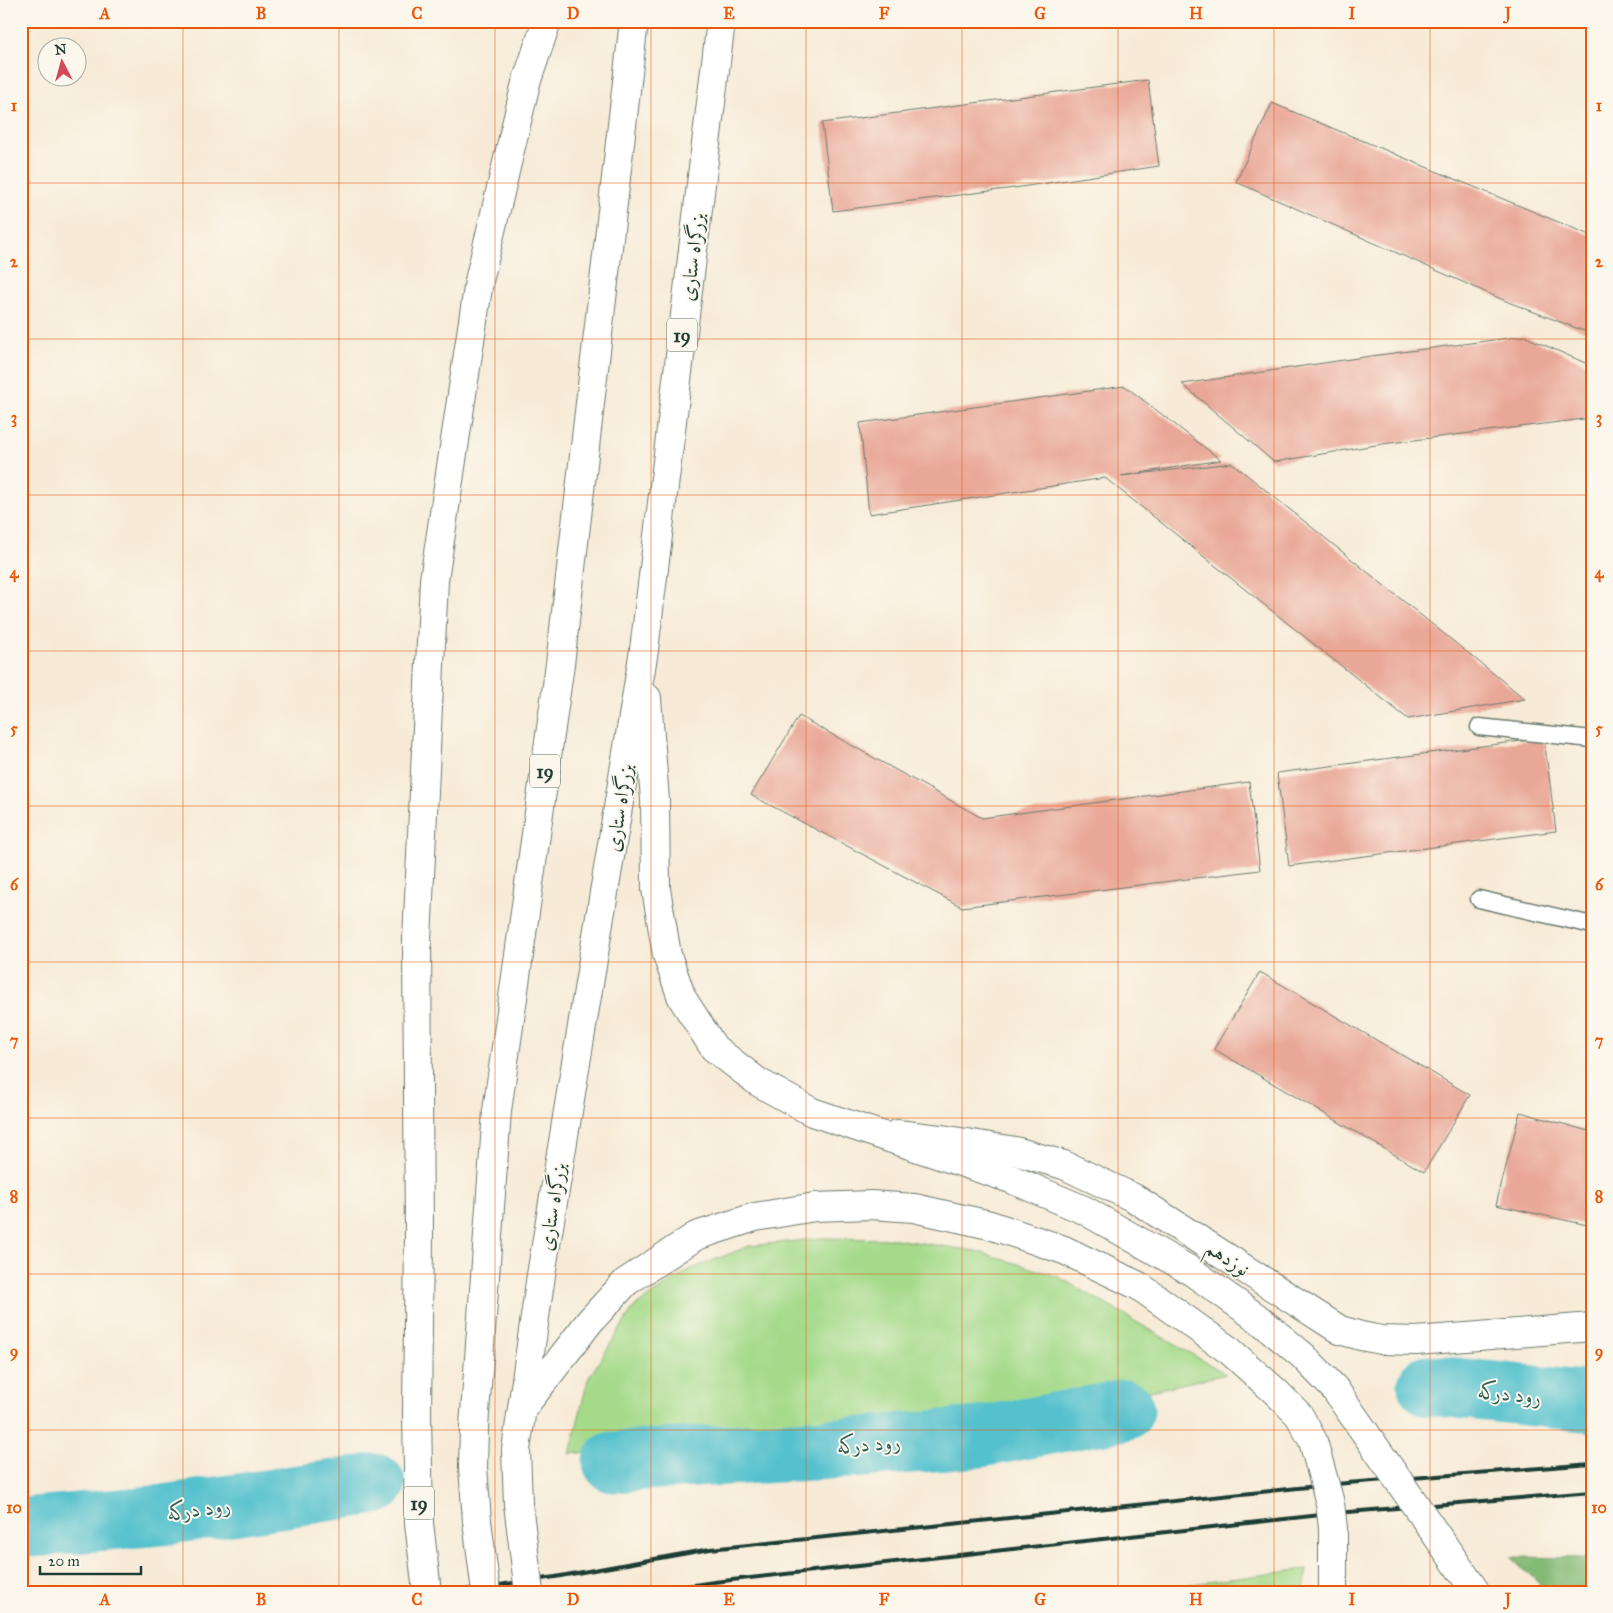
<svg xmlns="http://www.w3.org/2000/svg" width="1613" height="1613" font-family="'IM FELL Great Primer',Amiri,serif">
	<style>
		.green { fill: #a5da8a; stroke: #628c5f }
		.forest { fill: #84ba76; stroke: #527c55 }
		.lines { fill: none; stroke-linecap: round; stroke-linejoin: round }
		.river { stroke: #54c1cd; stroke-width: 61 }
		.building { fill: #e9a797 }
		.lane-casing { stroke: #6b7a6d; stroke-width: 19 }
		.secondary-casing { stroke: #6b7a6d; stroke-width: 30 }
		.highway-casing { stroke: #6b7a6d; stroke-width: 30 }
		.lane { stroke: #fff; stroke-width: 16 }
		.secondary { stroke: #fff; stroke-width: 28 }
		.highway { stroke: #fff; stroke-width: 28 }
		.rail { stroke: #1f3d34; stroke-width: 4 }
		.highway-bridge-casing { stroke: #6b7a6d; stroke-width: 30; stroke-linecap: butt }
		.highway-bridge { stroke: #fff; stroke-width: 28 }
		.grid { fill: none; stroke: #e8590c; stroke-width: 1; stroke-opacity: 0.55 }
		.labels { text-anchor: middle; stroke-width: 4; stroke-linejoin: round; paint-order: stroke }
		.shield { fill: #fbf7ec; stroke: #61756b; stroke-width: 1 }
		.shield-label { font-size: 19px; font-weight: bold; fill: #1f3d34 }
		.street-label { font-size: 20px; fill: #1f3d34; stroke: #fbf7ec }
		.water-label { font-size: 21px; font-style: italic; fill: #2c5e5a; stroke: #fbf7ec }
		.neatline { fill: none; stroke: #e8590c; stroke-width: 2 }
		.grid-label { font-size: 16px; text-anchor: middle; font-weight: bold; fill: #e8590c }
	</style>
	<rect width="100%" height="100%" fill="#fbf7ec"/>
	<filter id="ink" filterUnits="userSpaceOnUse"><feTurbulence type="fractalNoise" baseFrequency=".02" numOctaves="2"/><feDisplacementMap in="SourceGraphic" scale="10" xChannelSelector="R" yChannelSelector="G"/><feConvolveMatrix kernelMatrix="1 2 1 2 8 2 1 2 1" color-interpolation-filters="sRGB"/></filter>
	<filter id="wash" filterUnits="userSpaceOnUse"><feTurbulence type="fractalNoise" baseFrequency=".0096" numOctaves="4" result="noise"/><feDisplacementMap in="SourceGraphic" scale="20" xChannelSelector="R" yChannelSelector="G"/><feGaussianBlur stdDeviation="1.12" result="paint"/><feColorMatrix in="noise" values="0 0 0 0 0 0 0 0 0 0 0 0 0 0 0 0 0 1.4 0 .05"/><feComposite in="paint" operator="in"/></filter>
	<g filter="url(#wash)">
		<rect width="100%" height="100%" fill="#f7ebd7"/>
		<g class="green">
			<path d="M823,1238L895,1239L976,1251L1057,1276L1226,1374L1084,1406L936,1427L853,1435L647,1446L570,1454L588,1379L634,1307L689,1270L749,1246Z"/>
			<path d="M1307,1569L1304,1592H1129Z"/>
		</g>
		<path class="forest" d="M1511,1557L1592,1558V1592H1548Z"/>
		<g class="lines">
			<g class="river">
				<path d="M1428,1385L1592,1402"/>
				<path d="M613,1462L862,1447L981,1437L1124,1410"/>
				<path d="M21,1528L163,1515L375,1484"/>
			</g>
		</g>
		<g id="blocks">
			<g class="building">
				<path d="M1148,80L1159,166L1014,188L833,211L822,123Z"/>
				<path d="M1272,103L1592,236V334L1508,302L1236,182Z"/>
				<path d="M1524,336L1592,366V418L1382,444L1274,462L1182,384L1371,356Z"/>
				<path d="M1125,386L1221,460L1121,476L1232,463L1525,699L1408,719L1105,478L869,514L860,423Z"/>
				<path d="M799,716L982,818L1249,782L1260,870L962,907L751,795Z"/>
				<path d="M1544,738L1556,831L1289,866L1277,773Z"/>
				<path d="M1260,972L1470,1095L1424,1172L1214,1049Z"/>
				<path d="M1520,1112L1592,1132V1226L1496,1205Z"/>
			</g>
		</g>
	</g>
	<g filter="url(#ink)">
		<use href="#blocks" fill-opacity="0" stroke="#6b7a6d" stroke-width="1"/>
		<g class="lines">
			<g class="lane-casing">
				<g id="lane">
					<path d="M1479,727L1592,739"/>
					<path d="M1479,899L1592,925"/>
				</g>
			</g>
			<g class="secondary-casing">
				<path id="secondary" d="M897,1134L948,1140L1015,1151L1064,1165L1134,1198L1340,1330L1361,1336L1381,1340L1416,1341L1592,1327"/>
			</g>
			<g class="highway-casing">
				<g id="highway">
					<path d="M647,698L655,800L656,889L667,955L682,998L714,1048L758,1082L812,1112L1011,1179L1084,1210L1191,1271L1256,1317L1302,1355L1334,1388"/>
					<path d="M525,1405L590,1321L626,1282L696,1236L755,1217L815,1207L871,1205L914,1208L990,1225L1064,1250L1139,1286L1230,1351L1276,1392"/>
					<path d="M518,1504L516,1450L541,1275L644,650L721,21"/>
					<path d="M477,1521L473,1467L474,1427L497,1111L560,664L634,21"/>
					<path d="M427,1592L419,1523L417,1414L419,1234L417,940L434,580L479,281L526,83L547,21"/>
				</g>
			</g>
			<use href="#lane" class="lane"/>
			<use href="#secondary" class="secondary"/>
			<use href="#highway" class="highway"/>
			<g class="rail">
				<path d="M451,1592L555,1577L710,1549L1347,1483L1592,1464"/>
				<path d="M647,1592L714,1582L1348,1512L1592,1492"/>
			</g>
			<g class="highway-bridge-casing">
				<g id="highway-bridge">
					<path d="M1334,1388L1476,1592"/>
					<path d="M1276,1392L1299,1415L1313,1441L1330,1503L1333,1528V1592"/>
					<path d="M518,1504L529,1592"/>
					<path d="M477,1521L486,1592"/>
				</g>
			</g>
			<use href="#highway-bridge" class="highway-bridge"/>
		</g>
	</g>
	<path class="grid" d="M183,21V1592M339,21V1592M495,21V1592M651,21V1592M806,21V1592M962,21V1592M1118,21V1592M1274,21V1592M1430,21V1592M21,183H1592M21,339H1592M21,495H1592M21,651H1592M21,806H1592M21,962H1592M21,1118H1592M21,1274H1592M21,1430H1592"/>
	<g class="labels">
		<g class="shield">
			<rect x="667" y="318.5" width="30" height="33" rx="4"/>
			<rect x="530" y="754.5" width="30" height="33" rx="4"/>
			<rect x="404" y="1486.5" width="30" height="33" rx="4"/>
		</g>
		<g class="shield-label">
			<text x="682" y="342">19</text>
			<text x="545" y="778">19</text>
			<text x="419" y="1510">19</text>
		</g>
		<g class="street-label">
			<text transform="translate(692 257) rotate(-83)" y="7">بزرگراه ستاری</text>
			<text transform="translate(619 808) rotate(-81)" y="7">بزرگراه ستاری</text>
			<text transform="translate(552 1207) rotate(-81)" y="7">بزرگراه ستاری</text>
			<text transform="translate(1228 1258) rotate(33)" y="7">نوزدهم</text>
		</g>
		<g class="water-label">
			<text transform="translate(1510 1394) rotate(6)" y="7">رود درکه</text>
			<text transform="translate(869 1444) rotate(-4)" y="7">رود درکه</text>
			<text transform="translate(199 1509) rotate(-8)" y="7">رود درکه</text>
		</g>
	</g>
	<rect width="1613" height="1613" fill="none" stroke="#fbf7ec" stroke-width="55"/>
	<g transform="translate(62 62) rotate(354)"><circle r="24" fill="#fbf7ec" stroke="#a3ada2"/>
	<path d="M0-4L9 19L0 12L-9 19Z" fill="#d1495b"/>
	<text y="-8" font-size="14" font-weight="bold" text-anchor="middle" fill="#1f3d34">N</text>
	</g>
	<path d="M40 1566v8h101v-8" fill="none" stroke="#1f3d34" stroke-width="2.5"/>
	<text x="48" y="1566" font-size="15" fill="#1f3d34" stroke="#fbf7ec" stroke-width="4" paint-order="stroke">20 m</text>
	<rect x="28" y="28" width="1558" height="1558" class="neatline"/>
	<g class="grid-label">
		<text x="105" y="19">A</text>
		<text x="261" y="19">B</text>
		<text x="417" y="19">C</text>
		<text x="573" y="19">D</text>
		<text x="729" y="19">E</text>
		<text x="884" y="19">F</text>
		<text x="1040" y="19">G</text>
		<text x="1196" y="19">H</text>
		<text x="1352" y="19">I</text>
		<text x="1508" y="19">J</text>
		<text x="14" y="111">1</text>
		<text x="1599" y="111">1</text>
		<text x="14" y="267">2</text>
		<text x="1599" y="267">2</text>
		<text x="14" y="423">3</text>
		<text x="1599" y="423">3</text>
		<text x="14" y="578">4</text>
		<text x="1599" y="578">4</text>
		<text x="14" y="734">5</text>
		<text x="1599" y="734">5</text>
		<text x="14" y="890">6</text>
		<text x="1599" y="890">6</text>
		<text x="14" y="1046">7</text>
		<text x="1599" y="1046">7</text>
		<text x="14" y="1202">8</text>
		<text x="1599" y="1202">8</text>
		<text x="14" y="1357">9</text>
		<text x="1599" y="1357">9</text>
		<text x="14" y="1513">10</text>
		<text x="1599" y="1513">10</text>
		<text x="105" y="1605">A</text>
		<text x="261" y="1605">B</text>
		<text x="417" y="1605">C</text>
		<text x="573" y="1605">D</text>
		<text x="729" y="1605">E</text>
		<text x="884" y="1605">F</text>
		<text x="1040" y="1605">G</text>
		<text x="1196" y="1605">H</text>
		<text x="1352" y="1605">I</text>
		<text x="1508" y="1605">J</text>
	</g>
</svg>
